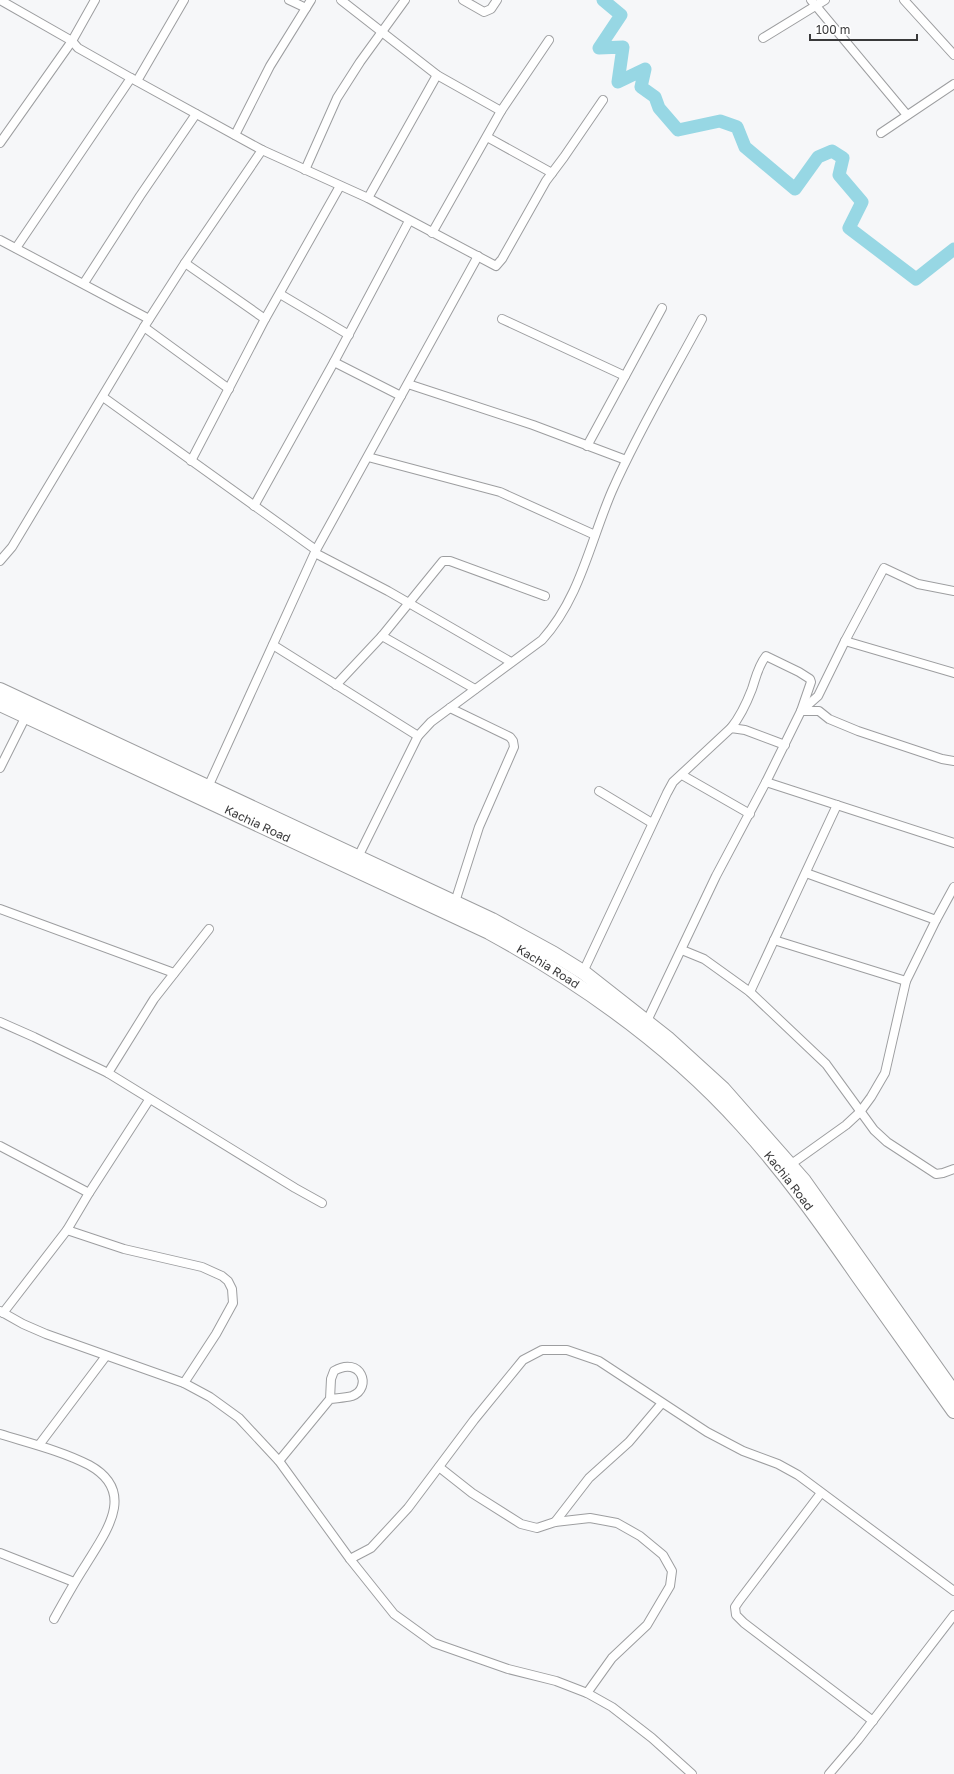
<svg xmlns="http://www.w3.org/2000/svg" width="954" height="1774" font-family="'Golos Text',sans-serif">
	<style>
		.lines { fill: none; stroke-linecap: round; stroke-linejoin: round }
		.river { stroke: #97d7e4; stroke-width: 13 }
		.minor-casing { stroke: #9d9ea0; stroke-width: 10 }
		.trunk-casing { stroke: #9d9ea0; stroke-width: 16 }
		.minor { stroke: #fff; stroke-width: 8 }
		.trunk { stroke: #fff; stroke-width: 14 }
		.labels { text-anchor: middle; stroke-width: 3; stroke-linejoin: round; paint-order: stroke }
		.street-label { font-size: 12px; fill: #39393a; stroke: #fff }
	</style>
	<rect width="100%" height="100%" fill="#f6f7f9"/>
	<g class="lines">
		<path class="river" d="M603,0L621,15L599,48L623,47L618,82L645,69L641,87L655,97L659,108L678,130L720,121L737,127L745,147L795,189L818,157L832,151L843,158L839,175L862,202L849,228L916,279L954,249"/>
		<g class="minor-casing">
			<g id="minor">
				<path d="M0,0L72,41L78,48L131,78L262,150L368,198L496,266L502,259L546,181L564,157L603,100"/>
				<path d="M289,0L306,8"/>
				<path d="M341,0L437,75L501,111"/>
				<path d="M463,0L484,12L491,9L497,0"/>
				<path d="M811,0L907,115"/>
				<path d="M904,0L954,55"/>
				<path d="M763,38L825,0"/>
				<path d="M137,81L184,0"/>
				<path d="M881,133L954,84"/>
				<path d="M235,135L270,66L311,0"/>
				<path d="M487,137L552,173"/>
				<path d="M0,143L72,41L95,0"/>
				<path d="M305,170L337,98L360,62L405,0"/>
				<path d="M368,198L437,75"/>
				<path d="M432,233L501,111L549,40"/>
				<path d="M0,240L149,319"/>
				<path d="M16,248L131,78"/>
				<path d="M185,263L265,319"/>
				<path d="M84,283L140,196L196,114"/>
				<path d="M280,294L349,335"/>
				<path d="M502,319L625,376"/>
				<path d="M144,327L229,389"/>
				<path d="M334,362L401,396"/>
				<path d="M408,384L533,425L626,460"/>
				<path d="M103,397L316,550"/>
				<path d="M587,446L662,308"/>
				<path d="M368,457L500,492L595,535"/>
				<path d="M191,461L265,319L340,186"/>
				<path d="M254,506L334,362L409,221"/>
				<path d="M315,553L388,591L511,662"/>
				<path d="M0,561L12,547L144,327L185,263L262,150"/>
				<path d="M382,636L475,689"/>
				<path d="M845,641L954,673"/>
				<path d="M273,645L418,736"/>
				<path d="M336,685L382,636L443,561H450L545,596"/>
				<path d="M450,708L510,737L513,741L514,747L479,827L455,902"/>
				<path d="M731,728C740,717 747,702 752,689C756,677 758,666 766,656L799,672L810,679L811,682L801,711H819L829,719L858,731L942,759L954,761"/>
				<path d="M0,768L26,716"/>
				<path d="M682,775L750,814"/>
				<path d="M766,782L954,843"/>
				<path d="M208,787L316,550L478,256"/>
				<path d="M599,791L652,823"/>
				<path d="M358,857L418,736L431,722L542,640C580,598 590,542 612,491C638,432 672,375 702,319"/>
				<path d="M806,873L936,920"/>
				<path d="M0,909L174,973"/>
				<path d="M774,940L906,981"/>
				<path d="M682,950L704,959L750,992L826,1064L874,1130L887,1142L936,1174L943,1173L954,1169"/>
				<path d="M583,972L667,793L673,782L731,728L745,730L785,745"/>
				<path d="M750,992L837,805"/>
				<path d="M647,1021L716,876L766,782L801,711L818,696L845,641L884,568L918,584L954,591"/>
				<path d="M0,1022L34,1037L108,1073L295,1188L322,1203"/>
				<path d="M108,1073L154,999L209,929"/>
				<path d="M0,1146L89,1193"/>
				<path d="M790,1165L846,1125L860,1112L871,1097L885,1073L906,981L936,920L954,887"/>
				<path d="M67,1230L124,1249L202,1267L222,1276L228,1281L232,1289L233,1303L216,1334L184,1383"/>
				<path d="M0,1311L23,1324L46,1334L184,1383L210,1397L239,1418L279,1461L350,1559L394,1614L434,1643L508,1669L556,1681L587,1693L612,1707L652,1738L692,1774"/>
				<path d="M3,1313L67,1230L89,1193L149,1100"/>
				<path d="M0,1434C29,1443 62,1451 89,1465C138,1492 105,1533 85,1566C74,1583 64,1601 54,1619"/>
				<path d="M39,1445L106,1356"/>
				<path d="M279,1461L330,1399L331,1379L334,1371C361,1355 373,1388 352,1396C345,1398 337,1398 330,1399"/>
				<path d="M439,1467L472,1493L521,1524L537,1528L555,1522L590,1518L617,1523L640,1536L663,1555L672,1571L670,1586L647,1625L612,1658L587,1693"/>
				<path d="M821,1493L739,1601L735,1607L736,1615L744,1623L873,1721"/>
				<path d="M555,1522L589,1478L629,1442L662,1403"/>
				<path d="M0,1553L74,1582"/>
				<path d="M350,1559L371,1548L408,1508L474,1420L523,1360L542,1350H567L599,1361L707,1432L743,1451L778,1464L798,1475L954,1591"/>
				<path d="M829,1774L858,1740L954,1615"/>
			</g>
		</g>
		<g class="trunk-casing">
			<g id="trunk">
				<path d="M0,690L492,920L554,954L583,972L667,1038L723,1089L804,1181L954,1393"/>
				<path id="s1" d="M0,704L489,932C582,983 671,1046 742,1125C785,1172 822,1224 858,1276C890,1321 922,1366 954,1411"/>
			</g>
		</g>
		<use href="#minor" class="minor"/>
		<use href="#trunk" class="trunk"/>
	</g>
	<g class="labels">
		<g class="street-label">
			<text dy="4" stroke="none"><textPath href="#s1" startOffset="284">Kachia Road</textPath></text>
			<text dy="4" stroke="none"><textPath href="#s1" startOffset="608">Kachia Road</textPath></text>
			<text dy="4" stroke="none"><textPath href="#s1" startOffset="932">Kachia Road</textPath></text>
		</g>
	</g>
	<path d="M810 34v6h107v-6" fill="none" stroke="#39393a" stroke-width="2"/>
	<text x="816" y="34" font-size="12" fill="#39393a" stroke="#ffffff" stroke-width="3" paint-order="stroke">100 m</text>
</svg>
